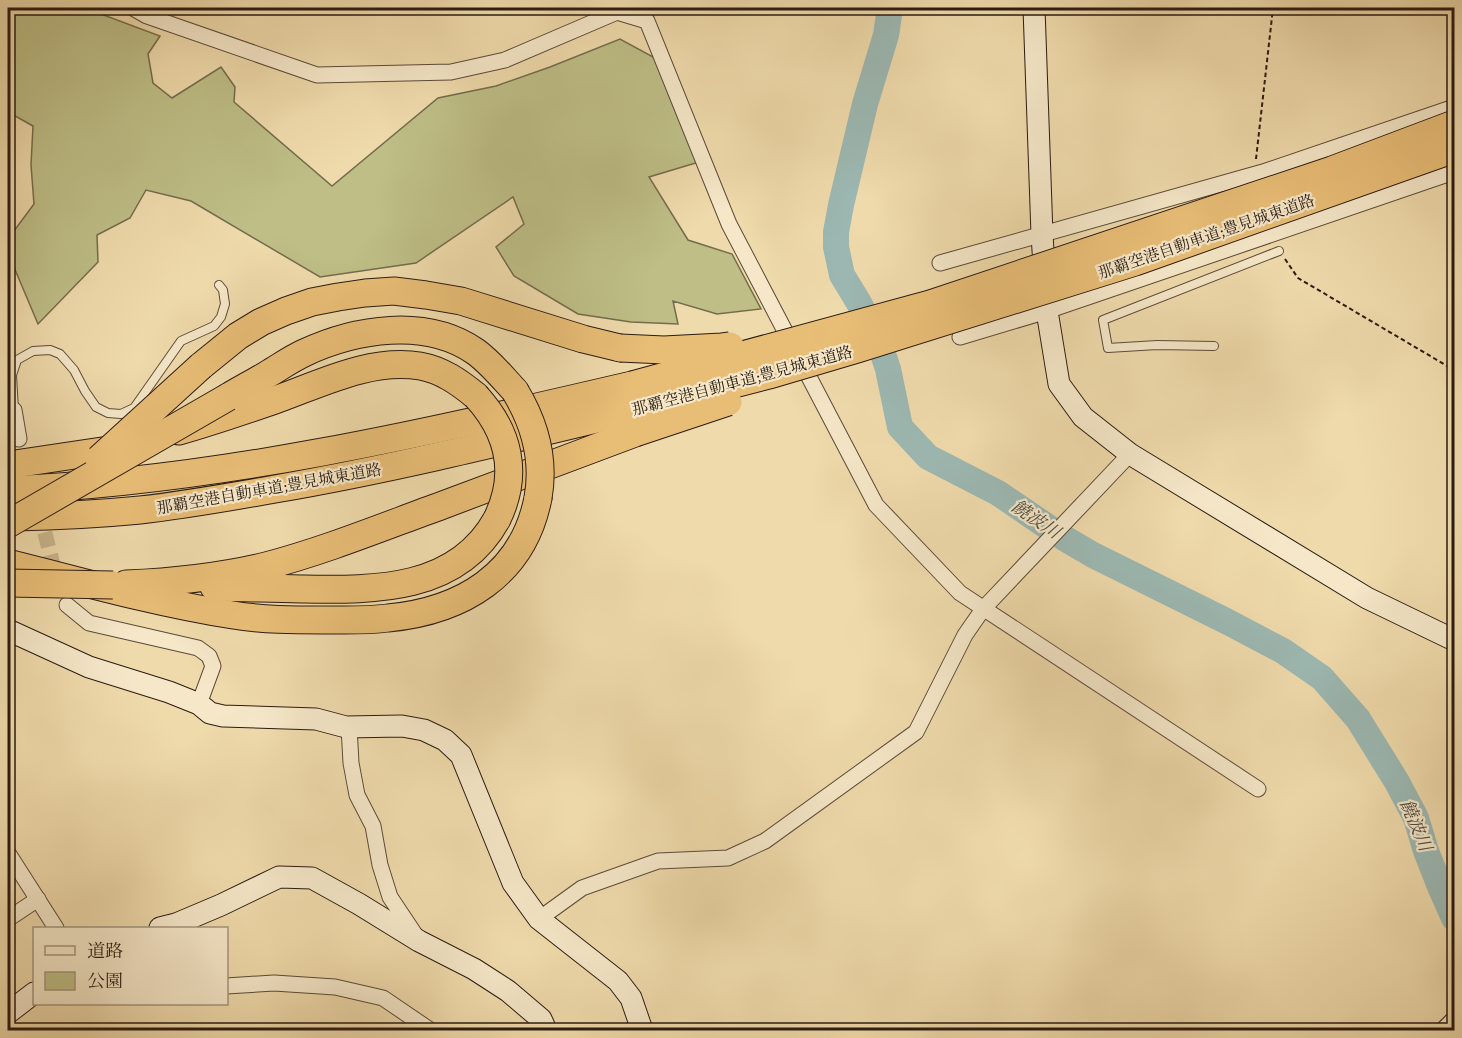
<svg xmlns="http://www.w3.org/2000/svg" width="1462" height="1038" font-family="Alegreya,'Noto Serif JP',serif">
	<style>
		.green { fill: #bebe86; stroke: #746c4c; stroke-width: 1.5 }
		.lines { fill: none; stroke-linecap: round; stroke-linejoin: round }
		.river { stroke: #9cb8b2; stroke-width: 26 }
		.street-tunnel { stroke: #c8b48c; stroke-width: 15; stroke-dasharray: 15 8; stroke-linecap: butt }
		.lane-casing { stroke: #5c4b38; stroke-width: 10 }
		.street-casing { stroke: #5c4b38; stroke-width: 17 }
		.secondary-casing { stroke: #2b1b11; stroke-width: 23 }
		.highway-casing { stroke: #2b1b11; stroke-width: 29 }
		.path { stroke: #2b1b11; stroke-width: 2; stroke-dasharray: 4.5 3; stroke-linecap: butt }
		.lane { stroke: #f5e7c8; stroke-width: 8 }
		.street { stroke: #f5e7c8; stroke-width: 15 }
		.secondary { stroke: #f5e7c8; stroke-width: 21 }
		.highway { stroke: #e8bd76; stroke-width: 27 }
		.highway-bridge-casing { stroke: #2b1b11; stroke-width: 29; stroke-linecap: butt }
		.highway-bridge { stroke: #e8bd76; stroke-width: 27 }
		.labels { text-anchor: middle; stroke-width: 4.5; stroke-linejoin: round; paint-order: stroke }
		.street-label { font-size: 16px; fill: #2b1b11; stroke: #f5e7c8 }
		.water-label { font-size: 18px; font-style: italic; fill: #4d4a41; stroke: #f5e7c8 }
	</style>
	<rect width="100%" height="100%" fill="#efdaab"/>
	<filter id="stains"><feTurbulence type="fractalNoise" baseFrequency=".00333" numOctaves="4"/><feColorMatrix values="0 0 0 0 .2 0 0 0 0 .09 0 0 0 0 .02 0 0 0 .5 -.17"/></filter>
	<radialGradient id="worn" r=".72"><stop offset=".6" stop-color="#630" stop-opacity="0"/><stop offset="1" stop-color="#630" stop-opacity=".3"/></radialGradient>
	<path class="green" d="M11,8H85L160,36L148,54L153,83L172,98L221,67L235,87L234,102L332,186L438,98L496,86L550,67L620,39L655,58L699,162L649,177L688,240L732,254L761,309L717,314L673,301L678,324L631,322L578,314L514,276L496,247L524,224L513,197L416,263L320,277L191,201L146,190L130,218L97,235L98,262L38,324L8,253V239L34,204L31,165L33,126L8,112V9Z"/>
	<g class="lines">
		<path class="river" d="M890,8L886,35L865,104L841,205L836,232V247L842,275L859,303L878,339L888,369L900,427L928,457L998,493L1064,538L1093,555L1228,622L1283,651L1322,678L1358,719L1397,782L1416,818L1426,851L1441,889L1454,918"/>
		<path class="street-tunnel" d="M39,510L57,580"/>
		<g class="lane-casing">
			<g id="lane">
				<path d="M1214,346L1157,345L1108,348L1103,320L1279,251"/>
				<path d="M14,410L12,375L17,360L33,351L50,350L60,354L74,370L85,391L96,407L108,413L121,414L134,408L181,341L214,326L221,317L225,304L223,290L219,285"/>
			</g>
		</g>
		<g class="street-casing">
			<g id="street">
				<path d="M133,8L147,16L317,75L451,72L505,60L617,12L647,21L729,224L876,505L960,593L1258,789"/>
				<path d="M940,263L1263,172L1454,107"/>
				<path d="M960,337L1047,311L1454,172"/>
				<path d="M8,410H14L19,439"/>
				<path d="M67,605L89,623L198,648L209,656L213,666L199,704"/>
				<path d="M349,727L351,763L357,795L373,826L380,865L390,897L416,936"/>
				<path d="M8,853L56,928"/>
				<path d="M8,919L38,899"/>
				<path d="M539,919L582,888L658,861L728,858L765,841L916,732L965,635L983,609L1130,454"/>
				<path d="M226,986L274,983L335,987L383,998L430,1030"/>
			</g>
		</g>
		<g class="secondary-casing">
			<g id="secondary">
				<path d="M1034,8L1042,235L1047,311L1059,384L1083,417L1130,454L1367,598L1454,640"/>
				<path d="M8,630L89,667L169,692L199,704L210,713L223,716L316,719L346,727L402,726L424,730L445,740L461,755L513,883L539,919L618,981L631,998L642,1030"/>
				<path d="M160,928L176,924L221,905L279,877L312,878L359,904L419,941L474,969L508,991L541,1019L546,1030"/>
				<path d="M8,1013L34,993"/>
				<path d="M1447,1030L1454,1023"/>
			</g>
		</g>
		<g class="highway-casing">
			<g id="highway">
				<path d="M201,366L238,336L261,322L286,311L312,302L338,297L365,293L394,291L426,295L461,301L583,339L620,348"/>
				<path d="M228,397C241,389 255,382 268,374C280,367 291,359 304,353C355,329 426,317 476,352C491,363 502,377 515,391"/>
				<path d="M179,431C211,422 243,411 275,400C320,384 370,358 420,366C442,370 459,382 476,396"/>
				<path d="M8,465L122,448"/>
				<path d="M8,490C219,481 426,433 632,385"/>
				<path d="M14,517C56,516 98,514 140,510C185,505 230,497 275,489C397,468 517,438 638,409"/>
				<path d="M8,563C82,582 157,603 233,615C263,620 294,620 324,620C345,620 366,621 388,618C462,611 523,575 538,498"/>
				<path d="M126,584C173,582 220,577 266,566C327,550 385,526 443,505C507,481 571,457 635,433"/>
				<path d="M214,587C243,588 272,588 301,589C374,590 457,592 497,519"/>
			</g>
		</g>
		<g class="path">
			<path d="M1256,159L1273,8"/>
			<path d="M1285,259L1298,278L1454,370"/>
		</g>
		<use href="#lane" class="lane"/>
		<use href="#street" class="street"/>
		<use href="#secondary" class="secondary"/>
		<use href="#highway" class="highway"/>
		<g class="highway-bridge-casing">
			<g id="highway-bridge">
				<path d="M620,348L664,350L722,347L730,346"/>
				<path d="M632,385L930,304L1332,170L1454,124"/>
				<path d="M515,391C535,424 545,459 538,498"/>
				<path d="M476,396C509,432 519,474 497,519"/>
				<path d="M638,409L769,375L857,349L1135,262L1454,149"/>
				<path d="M635,433L728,402"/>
				<path d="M99,459L201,366"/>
				<path d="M8,524L228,397"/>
				<path d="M8,583L113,585"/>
			</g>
		</g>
		<use href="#highway-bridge" class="highway-bridge"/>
	</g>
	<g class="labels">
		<g class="street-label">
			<text transform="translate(1206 236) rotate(-19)" y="6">那覇空港自動車道;豊見城東道路</text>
			<text transform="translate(742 380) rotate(-15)" y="6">那覇空港自動車道;豊見城東道路</text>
			<text transform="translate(269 488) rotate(-10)" y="6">那覇空港自動車道;豊見城東道路</text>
		</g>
		<g class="water-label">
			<text transform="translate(1036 519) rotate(34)" y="6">饒波川</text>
			<text transform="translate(1416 825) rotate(67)" y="6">饒波川</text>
		</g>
	</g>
	<rect width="1462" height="1038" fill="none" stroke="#efdaab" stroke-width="30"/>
	<rect x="9" y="9" width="1444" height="1020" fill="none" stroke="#2b1b11" stroke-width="3"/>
	<rect x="15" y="15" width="1432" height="1008" fill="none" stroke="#2b1b11" stroke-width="1.5"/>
	<rect x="33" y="927" width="195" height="78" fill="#f5e7c8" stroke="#a4957f" stroke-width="1.5"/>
	<rect x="45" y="946" width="30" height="9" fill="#f5e7c8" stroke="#a4957f" stroke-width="1.5"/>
	<text x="87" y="957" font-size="18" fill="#2b1b11">道路</text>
	<rect x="45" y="972" width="30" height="18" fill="#bebe86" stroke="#a4957f" stroke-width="1.5"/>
	<text x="87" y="987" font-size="18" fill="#2b1b11">公園</text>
	<rect width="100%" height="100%" filter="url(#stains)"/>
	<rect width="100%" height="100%" fill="url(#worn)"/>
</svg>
